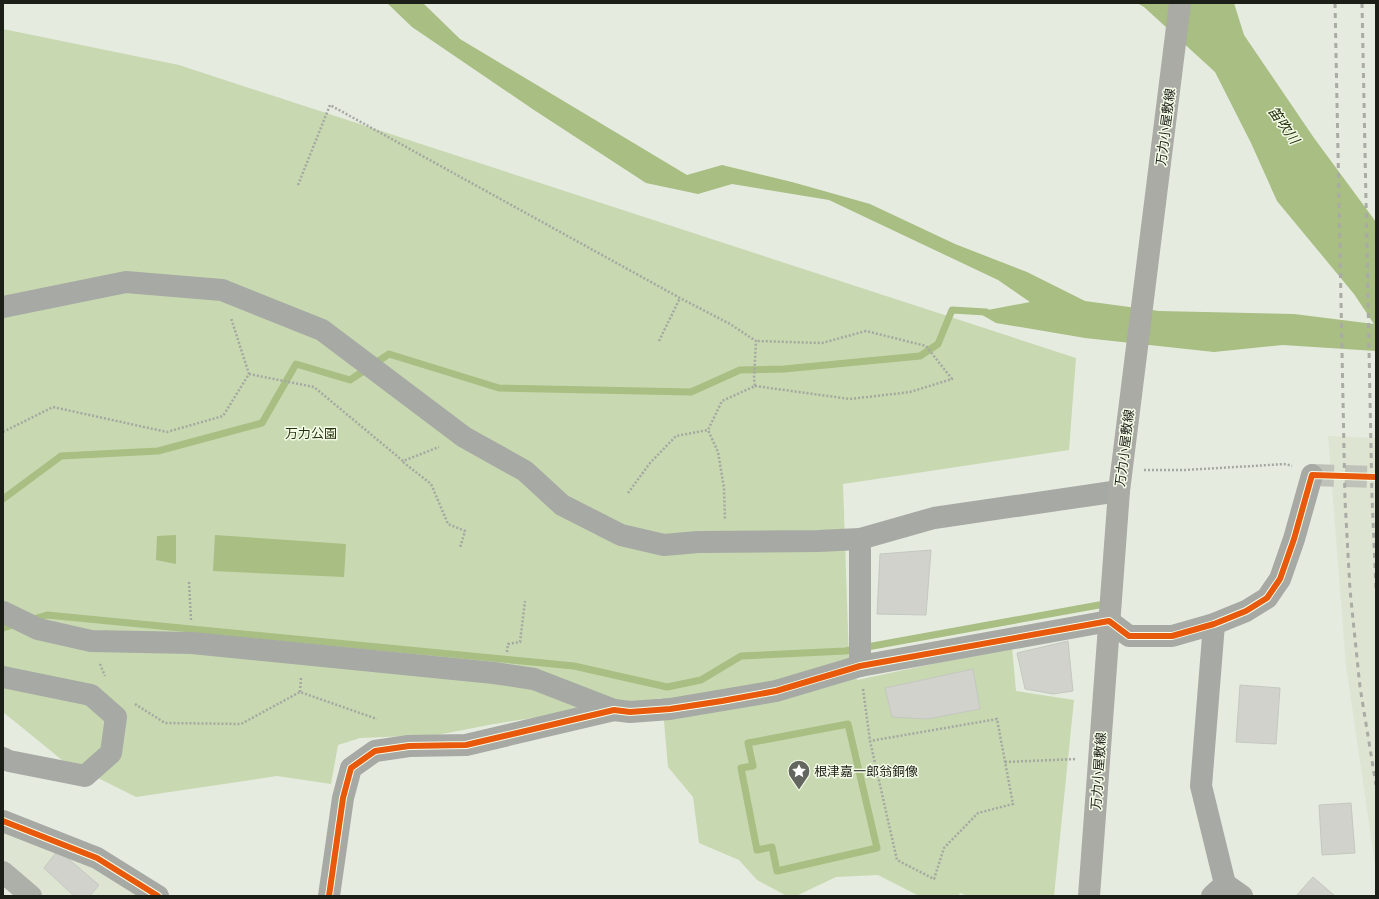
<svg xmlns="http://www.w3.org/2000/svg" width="1379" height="899" font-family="Poppins,'Noto Sans JP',sans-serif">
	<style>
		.built { fill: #dde5d2 }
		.green { fill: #c8d8b0 }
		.water { fill: #a8be82 }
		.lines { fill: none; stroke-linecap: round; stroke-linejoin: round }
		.stream { stroke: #a8be82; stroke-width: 7 }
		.building { fill: #d0d2cb; stroke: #c4c8c0 }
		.minor-tunnel { stroke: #bec2b8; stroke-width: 22; stroke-dasharray: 22 11; stroke-linecap: butt }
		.path { stroke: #a5a8a2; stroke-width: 2.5; stroke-dasharray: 2 2; stroke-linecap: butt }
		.minor { stroke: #a6a9a4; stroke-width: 22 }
		.major { stroke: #a9aba4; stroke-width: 22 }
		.highway { stroke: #adb0a9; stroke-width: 22 }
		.rail { stroke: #a9aba4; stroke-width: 3; stroke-dasharray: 5 5; stroke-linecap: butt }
		.cycleway-casing { stroke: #f5fde9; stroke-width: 8 }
		.cycleway { stroke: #e8590c; stroke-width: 6 }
		.labels { text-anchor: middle; stroke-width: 3; stroke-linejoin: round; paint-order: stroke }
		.street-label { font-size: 13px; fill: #1c1e18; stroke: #f5fde9 }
		.park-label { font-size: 13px; fill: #27320f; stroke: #f5fde9 }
		.poi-label { font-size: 13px; fill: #1c1e18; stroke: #f5fde9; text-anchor: start }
		.water-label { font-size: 14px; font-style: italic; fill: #242f0c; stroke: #f5fde9 }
	</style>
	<rect width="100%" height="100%" fill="#e6ebe0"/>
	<g class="built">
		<path d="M1328,436L1376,438V871L1346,666Z"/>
		<path d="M3,821L158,896H31L3,872Z"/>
	</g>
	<path class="green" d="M3,29L179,65L1076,358L1069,450L843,484L849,659L857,680L1012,647L1016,691L1074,700L1054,896H968L960,893L958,896H919L878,875L836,877L796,896H787L757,880L739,860L699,843L693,797L668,767L662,698L494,724L437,735L360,738L338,745L331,784L277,776L136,797L62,760L3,712Z"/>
	<g class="water">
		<path d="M387,3H423L460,39L687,175L722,165L792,182L870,204L955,244L1027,272L1085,301L1159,311L1294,314L1374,324L1354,294L1277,201L1251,143L1215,72L1144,7L1137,3H1234L1244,35L1314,138L1376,222V351L1283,345L1214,352L1085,338L996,323L977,312L1030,302L998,280L829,200L732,184L698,194L646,183L534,110L412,27Z"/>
		<path d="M176,535V564L156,560L157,536Z"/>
		<path d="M215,535L346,544L344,577L213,571Z"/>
	</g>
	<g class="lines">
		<g class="stream">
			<path d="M3,499L61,456L158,451L262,423L296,364L350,380L389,354L499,388L691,392L740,370L784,369L920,356L938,344L952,310L986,312"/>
			<path d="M30,620L47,615L574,666L667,687L701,680L741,656L845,651L1099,605"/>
			<path d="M3,628L16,624"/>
			<path d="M848,724L877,848L777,871L772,847L757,850L741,768L753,766L748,743Z"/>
		</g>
	</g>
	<g class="building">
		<path d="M931,550L926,615L877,614L880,554Z"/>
		<path d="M1068,641L1073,691L1053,694L1025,689L1017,653Z"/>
		<path d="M973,669L980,709L927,719L892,717L885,688Z"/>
		<path d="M1240,685L1280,688L1276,744L1236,742Z"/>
		<path d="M1351,803L1355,853L1322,855L1319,805Z"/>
		<path d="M58,850L99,885L90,896H74L44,868Z"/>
		<path d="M1313,877L1335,896H1296Z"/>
	</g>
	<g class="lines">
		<path class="minor-tunnel" d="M1312,475L1376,477"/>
		<g class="path">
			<path d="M298,185L330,105L680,298L730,324L756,341L754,379L755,386L722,401L708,430L718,452L724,488L725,520"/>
			<path d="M659,341L680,298"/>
			<path d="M249,374L314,387L403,461L439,447"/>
			<path d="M755,386L850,399L910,392L952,379L926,346L866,331L822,343L756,341"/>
			<path d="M3,432L53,407L167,432L223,416L249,374L231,318"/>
			<path d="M403,462L431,484L448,524L465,531L460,548"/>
			<path d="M1144,470H1185L1286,464L1292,466"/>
			<path d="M628,493L650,463L676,436L708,430"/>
			<path d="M189,582L191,620"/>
			<path d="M507,652L508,644L520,642L525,601"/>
			<path d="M100,664L105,676"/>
			<path d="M863,689L870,741L897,860L934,879L944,848L978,813L1013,804L997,719L870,741"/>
			<path d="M300,692L301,677"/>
			<path d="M135,704L165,723L241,724L300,692L377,719"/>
			<path d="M1005,762L1077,759"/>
		</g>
		<g class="minor">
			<path d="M3,307L126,282L222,290L322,330L464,437L525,471L562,505L621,535L664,545L698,542L818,541L860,539L934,518L1119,491"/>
			<path d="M860,539V666"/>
			<path d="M3,612L38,629L91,641L192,643L494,673L534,679L614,710L630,712L670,709L776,691L860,666L1109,621L1129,636H1172L1214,624L1246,611L1267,598L1280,579L1294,539L1312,475"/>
			<path d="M1214,624L1201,786L1225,884"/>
			<path d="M3,677L91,695L116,717L111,753L85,776L9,761L3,758"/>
			<path d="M3,821L97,858L158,896"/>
			<path d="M329,896L343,798L351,768L375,751L409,746L466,745L614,710"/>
			<path d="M1212,896L1225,884L1242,896"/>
		</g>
		<path class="major" d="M1089,896L1119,491L1180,3"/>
		<path class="highway" d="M3,872L31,896"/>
		<g class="rail">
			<path d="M1335,3L1345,500L1350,590L1360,687L1376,785"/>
			<path d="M1362,3L1372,497L1376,589"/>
		</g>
		<g class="cycleway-casing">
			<g id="cycleway">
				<path d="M3,821L97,858L158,896"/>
				<path d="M329,896L343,798L351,768L375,751L409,746L466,745L614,710L630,712L670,709L722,701L776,691L860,666L1109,621L1129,636H1172L1214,624L1246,611L1267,598L1280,579L1294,539L1312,475L1376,477"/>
			</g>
		</g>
		<use href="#cycleway" class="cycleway"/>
	</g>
	<defs>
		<g id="sight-pin" transform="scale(1.15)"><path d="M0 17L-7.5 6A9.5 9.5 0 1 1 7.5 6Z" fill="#63665e" stroke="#f5fde9"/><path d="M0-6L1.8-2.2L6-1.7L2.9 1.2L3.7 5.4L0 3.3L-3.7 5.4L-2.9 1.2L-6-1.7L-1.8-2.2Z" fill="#fff"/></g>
	</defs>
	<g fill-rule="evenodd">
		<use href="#sight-pin" x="799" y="771"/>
	</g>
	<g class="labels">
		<g class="street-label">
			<text transform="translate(1165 127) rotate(-83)" y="5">万力小屋敷線</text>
			<text transform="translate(1124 448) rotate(-83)" y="5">万力小屋敷線</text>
			<text transform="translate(1098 771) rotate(-86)" y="5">万力小屋敷線</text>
		</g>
		<g class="park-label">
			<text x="311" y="438">万力公園</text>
		</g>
		<g class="poi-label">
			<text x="814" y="776">根津嘉一郎翁銅像</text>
		</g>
		<g class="water-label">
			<text transform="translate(1284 125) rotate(55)" y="5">笛吹川</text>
		</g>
	</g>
	<rect width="1379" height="899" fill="none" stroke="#1c1e18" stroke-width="8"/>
</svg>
